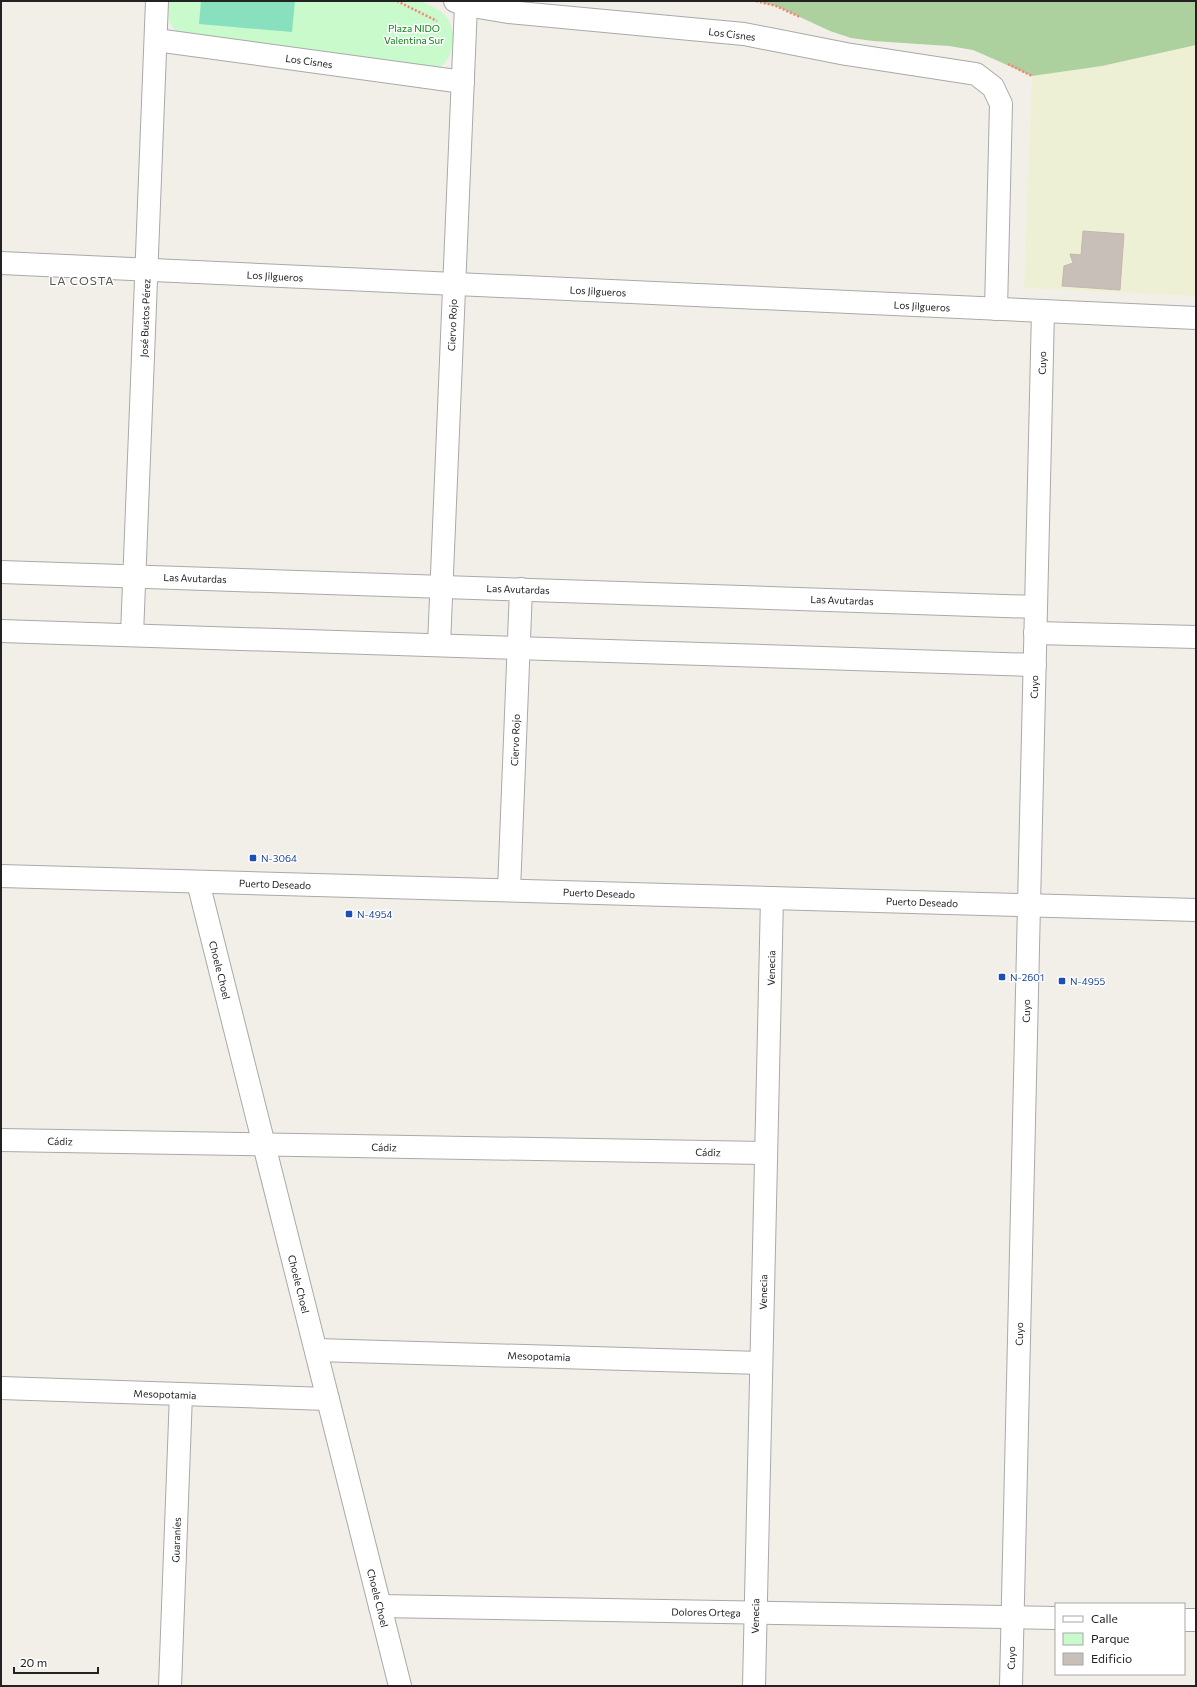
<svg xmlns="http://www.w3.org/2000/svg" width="1197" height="1687" font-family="Commissioner,sans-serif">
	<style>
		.farmland { fill: #eef0d5 }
		.forest { fill: #add19e }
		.park { fill: #c8facc }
		.pitch { fill: #88e0be }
		.building { fill: #c7bfb8; stroke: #c4b6ab }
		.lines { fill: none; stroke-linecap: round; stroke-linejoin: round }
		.minor-casing { stroke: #a9a9a9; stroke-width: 24 }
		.tertiary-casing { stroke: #a9a9a9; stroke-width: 24 }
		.path { stroke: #fa8072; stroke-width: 2.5; stroke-dasharray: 2 2; stroke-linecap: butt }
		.minor { stroke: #fff; stroke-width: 22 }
		.tertiary { stroke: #fff; stroke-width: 22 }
		.transit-dot { fill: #1a4fb4; stroke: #fff; stroke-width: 1.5 }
		.labels { text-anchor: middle; stroke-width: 3; stroke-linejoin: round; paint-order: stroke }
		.park-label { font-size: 10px; fill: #0c8416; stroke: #fff }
		.street-label { font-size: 10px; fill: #222; stroke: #fff }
		.transit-label { font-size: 10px; fill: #164399; stroke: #fff; text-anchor: start }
		.quarter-label { font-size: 12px; letter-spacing: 1px; fill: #555; stroke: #fff }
	</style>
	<rect width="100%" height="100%" fill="#f2efe9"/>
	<path class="farmland" d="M1196,45V296L1024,288L1032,76L1102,66Z"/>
	<path class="forest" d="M756,1H1196V45L1102,66L1032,76L973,50L949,46L873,41L851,38L830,31L776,6Z"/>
	<path class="park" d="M169,1H421C430,6 441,9 447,18C458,31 454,61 438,68L177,32C167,23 168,13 169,1Z"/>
	<path class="pitch" d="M201,1H295L292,32L199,24Z"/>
	<path class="building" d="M1083,231L1124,234L1120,290L1062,286L1064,266L1073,263L1070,254L1081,255Z"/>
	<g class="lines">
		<g class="minor-casing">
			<g id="minor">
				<path d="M455,1L466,5L508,12L744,34L846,54L976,74L993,87L1001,104L996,309"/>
				<path d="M156,40L463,82"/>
				<path d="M1,263L1196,318"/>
				<path d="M1,572L1036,607"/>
				<path d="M1,631L1035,665"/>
				<path d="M1035,633L1196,637"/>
				<path d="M132,635L157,1"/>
				<path d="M439,645L466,5"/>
				<path d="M198,882L400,1686"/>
				<path d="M509,890L521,589"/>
				<path d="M1029,905L1043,311"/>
				<path d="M1,1140L766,1153"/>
				<path d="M316,1350L761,1363"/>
				<path d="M1,1388L328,1399"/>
				<path d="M380,1606L1056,1618"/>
				<path d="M1184,1620H1196"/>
				<path d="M170,1686L181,1394"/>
				<path d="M754,1686L772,898"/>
			</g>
		</g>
		<g class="tertiary-casing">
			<g id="tertiary">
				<path d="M1,876L1196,910"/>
				<path d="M1011,1686L1029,905"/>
			</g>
		</g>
		<g class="path">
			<path d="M397,1L437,21"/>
			<path d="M756,1L776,6L800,17"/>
			<path d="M1008,64L1032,76"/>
		</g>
		<use href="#minor" class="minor"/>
		<use href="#tertiary" class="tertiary"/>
	</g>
	<g class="transit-dot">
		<rect x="249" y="854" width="8" height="8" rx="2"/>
		<rect x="345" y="910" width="8" height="8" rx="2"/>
		<rect x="998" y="973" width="8" height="8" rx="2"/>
		<rect x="1058" y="977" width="8" height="8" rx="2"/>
	</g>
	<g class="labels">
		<g class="park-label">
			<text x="414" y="32">Plaza NIDO<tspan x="414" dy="12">Valentina Sur</tspan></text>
		</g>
		<g class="street-label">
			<text transform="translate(732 34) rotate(7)" y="4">Los Cisnes</text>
			<text transform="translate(309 61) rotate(8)" y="4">Los Cisnes</text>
			<text transform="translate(275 276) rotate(3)" y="4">Los Jilgueros</text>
			<text transform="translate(598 291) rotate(3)" y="4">Los Jilgueros</text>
			<text transform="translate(922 306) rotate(3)" y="4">Los Jilgueros</text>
			<text transform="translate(145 318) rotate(-88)" y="4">José Bustos Pérez</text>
			<text transform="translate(452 325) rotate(-88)" y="4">Ciervo Rojo</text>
			<text transform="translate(1042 363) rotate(-89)" y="4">Cuyo</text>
			<text transform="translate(195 578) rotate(2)" y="4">Las Avutardas</text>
			<text transform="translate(518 589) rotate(2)" y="4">Las Avutardas</text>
			<text transform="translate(842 600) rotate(2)" y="4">Las Avutardas</text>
			<text transform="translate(1034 687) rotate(-89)" y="4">Cuyo</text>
			<text transform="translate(515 740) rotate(-88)" y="4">Ciervo Rojo</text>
			<text transform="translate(275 884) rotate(2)" y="4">Puerto Deseado</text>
			<text transform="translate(599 893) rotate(2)" y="4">Puerto Deseado</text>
			<text transform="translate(922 902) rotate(2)" y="4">Puerto Deseado</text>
			<text transform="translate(771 968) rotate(-89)" y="4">Venecia</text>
			<text transform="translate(220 970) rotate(76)" y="4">Choele Choel</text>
			<text transform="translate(1026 1011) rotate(-89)" y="4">Cuyo</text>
			<text transform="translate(60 1141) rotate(1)" y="4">Cádiz</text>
			<text transform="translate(384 1147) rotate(1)" y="4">Cádiz</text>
			<text transform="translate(708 1152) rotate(1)" y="4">Cádiz</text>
			<text transform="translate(299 1284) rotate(76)" y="4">Choele Choel</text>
			<text transform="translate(763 1292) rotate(-89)" y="4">Venecia</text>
			<text transform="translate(1019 1334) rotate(-89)" y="4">Cuyo</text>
			<text transform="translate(539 1356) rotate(2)" y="4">Mesopotamia</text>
			<text transform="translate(165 1394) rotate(2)" y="4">Mesopotamia</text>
			<text transform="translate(176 1540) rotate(-88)" y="4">Guaraníes</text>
			<text transform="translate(378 1598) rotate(76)" y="4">Choele Choel</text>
			<text transform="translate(706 1612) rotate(1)" y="4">Dolores Ortega</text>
			<text transform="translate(755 1616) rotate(-89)" y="4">Venecia</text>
			<text transform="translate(1011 1658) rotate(-89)" y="4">Cuyo</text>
		</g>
		<g class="transit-label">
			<text x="261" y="862">N-3064</text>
			<text x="357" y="918">N-4954</text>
			<text x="1010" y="981">N-2601</text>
			<text x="1070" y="985">N-4955</text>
		</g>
		<g class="quarter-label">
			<text x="82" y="285">LA COSTA</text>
		</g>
	</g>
	<rect width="1197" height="1687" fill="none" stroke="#222222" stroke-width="4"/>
	<rect x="1055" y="1603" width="130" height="72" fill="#ffffff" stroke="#a7a7a7"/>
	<rect x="1063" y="1616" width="20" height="6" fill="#ffffff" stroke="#a7a7a7"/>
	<text x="1091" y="1623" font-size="12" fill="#222222">Calle</text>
	<rect x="1063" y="1633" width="20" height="12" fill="#c8facc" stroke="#a7a7a7"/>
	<text x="1091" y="1643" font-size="12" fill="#222222">Parque</text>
	<rect x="1063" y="1653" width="20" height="12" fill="#c7bfb8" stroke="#a7a7a7"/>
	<text x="1091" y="1663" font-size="12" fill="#222222">Edificio</text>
	<path d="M14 1667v6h84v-6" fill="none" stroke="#222222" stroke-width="2"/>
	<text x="20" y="1667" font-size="12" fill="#222222" stroke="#ffffff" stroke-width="3" paint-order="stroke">20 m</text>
</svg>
